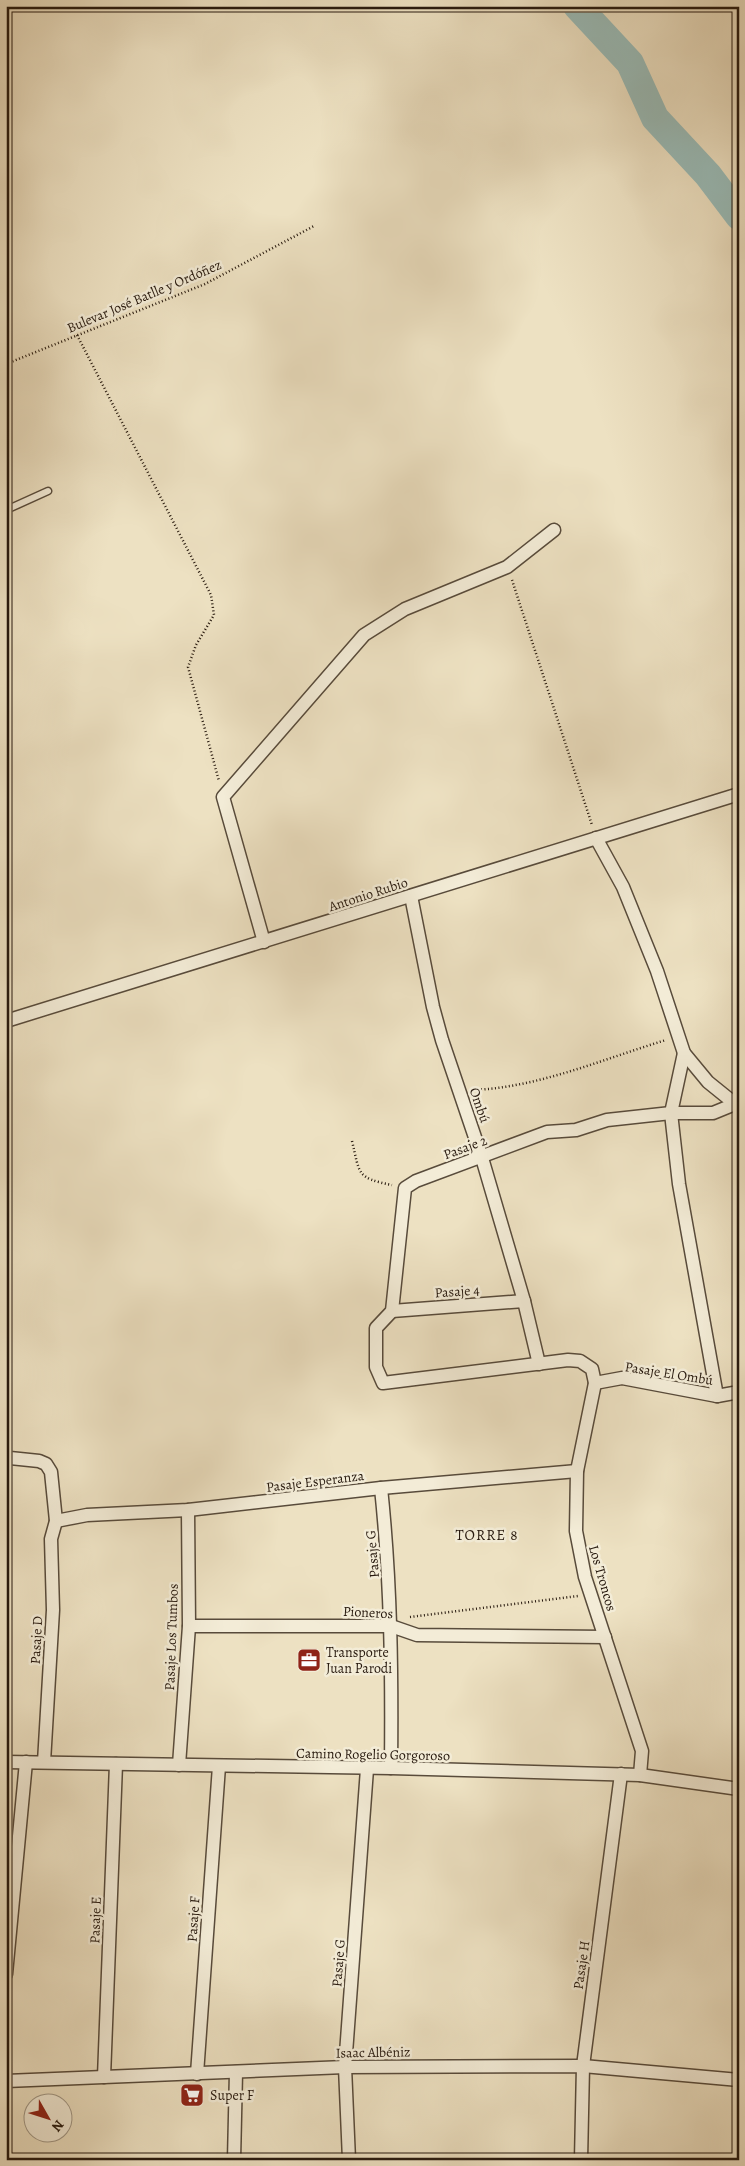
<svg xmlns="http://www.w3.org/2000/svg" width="745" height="2166" font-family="Alegreya,serif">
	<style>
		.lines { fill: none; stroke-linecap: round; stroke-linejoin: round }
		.river { stroke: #9abcb8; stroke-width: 28 }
		.service-casing { stroke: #584b3b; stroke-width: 9 }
		.minor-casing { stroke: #584b3b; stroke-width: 15 }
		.path { stroke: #27190e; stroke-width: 2.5; stroke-dasharray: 1 2.5; stroke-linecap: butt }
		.service { stroke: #f3ecd7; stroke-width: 6 }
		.minor { stroke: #f3ecd7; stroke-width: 12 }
		.labels { text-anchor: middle; stroke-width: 5; stroke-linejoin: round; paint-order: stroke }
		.street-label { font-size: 14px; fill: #27190e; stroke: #f3ecd7 }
		.poi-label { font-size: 14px; fill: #27190e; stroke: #f3ecd7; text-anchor: start }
		.neighbourhood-label { font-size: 15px; letter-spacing: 1px; fill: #27190e; stroke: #f3ecd7 }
	</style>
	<rect width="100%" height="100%" fill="#ede1c2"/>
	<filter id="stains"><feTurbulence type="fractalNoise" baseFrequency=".004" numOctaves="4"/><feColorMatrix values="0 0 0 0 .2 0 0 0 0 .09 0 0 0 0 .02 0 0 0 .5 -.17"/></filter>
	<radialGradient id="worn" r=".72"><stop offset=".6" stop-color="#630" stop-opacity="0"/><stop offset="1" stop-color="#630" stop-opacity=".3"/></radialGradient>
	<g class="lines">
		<path class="river" d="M577,6L630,63L655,118L708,175L739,216"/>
		<g class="service-casing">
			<path id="service" d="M6,510L48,491"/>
		</g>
		<g class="minor-casing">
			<g id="minor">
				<path d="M596,838L623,887L657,971L684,1053L708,1082L739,1107"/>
				<path d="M411,896L433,1007L442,1040L482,1158L524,1301L539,1364"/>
				<path d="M264,942L223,797L364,635L405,609L507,567L554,530"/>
				<path d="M6,1021L739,794"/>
				<path d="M684,1053L671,1113L679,1184L717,1396"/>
				<path d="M392,1311L524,1301"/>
				<path d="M595,1383L622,1378L717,1396L739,1392"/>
				<path d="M10,1458L39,1461L46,1464L51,1472L56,1521L51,1539L53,1610L44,1762"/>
				<path d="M381,1488C391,1583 392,1673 391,1768"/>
				<path d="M56,1521L87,1515L188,1510L381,1488L577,1471"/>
				<path d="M189,1626H391L417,1635L605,1637"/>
				<path d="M6,1762L391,1768L640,1775L739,1789"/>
				<path d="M179,1765L189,1626L188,1510"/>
				<path d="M640,1775L642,1751L585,1577L576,1531L577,1471L595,1383L592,1369L580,1361L568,1360L383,1383L376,1367V1328L392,1311L405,1188L416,1181L547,1132L576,1130L607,1120L671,1113H713L735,1104"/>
				<path d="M6,1974L26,1762"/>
				<path d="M197,2074L219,1766"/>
				<path d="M104,2077L116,1764"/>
				<path d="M6,2081L345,2067L583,2066L739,2080"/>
				<path d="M234,2160L236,2072"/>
				<path d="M349,2160L345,2067L367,1769"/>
				<path d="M581,2160L583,2066L621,1774"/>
			</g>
		</g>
		<g class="path">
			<path d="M77,335L211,595L214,615L196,645L188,667L219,781"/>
			<path d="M6,364L205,284L314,226"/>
			<path d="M512,580L592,825"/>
			<path d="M474,1090C540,1087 603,1059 666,1040"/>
			<path d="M352,1141C360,1174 356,1178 392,1185"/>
			<path d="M410,1617L578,1596"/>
		</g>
		<use href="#service" class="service"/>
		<use href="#minor" class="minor"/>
	</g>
	<defs>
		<g id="office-square" transform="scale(1.25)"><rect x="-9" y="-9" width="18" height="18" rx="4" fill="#8f2418" stroke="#f3ecd7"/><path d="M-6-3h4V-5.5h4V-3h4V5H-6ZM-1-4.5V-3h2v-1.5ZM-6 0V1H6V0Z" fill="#fff"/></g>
		<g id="supermarket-square" transform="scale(1.25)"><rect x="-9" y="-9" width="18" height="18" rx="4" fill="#8f2418" stroke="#f3ecd7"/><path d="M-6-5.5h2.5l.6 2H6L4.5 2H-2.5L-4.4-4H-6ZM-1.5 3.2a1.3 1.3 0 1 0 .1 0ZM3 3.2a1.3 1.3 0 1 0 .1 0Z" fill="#fff"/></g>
	</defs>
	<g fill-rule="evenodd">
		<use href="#office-square" x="309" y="1660"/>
		<use href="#supermarket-square" x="192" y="2095"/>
	</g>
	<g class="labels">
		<g class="street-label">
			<text transform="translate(144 296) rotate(-23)" y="5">Bulevar José Batlle y Ordóñez</text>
			<text transform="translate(368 894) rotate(-18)" y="5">Antonio Rubio</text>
			<text transform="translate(480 1105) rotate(71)" y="5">Ombú</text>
			<text transform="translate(465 1147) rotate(-20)" y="5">Pasaje 2</text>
			<text transform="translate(457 1291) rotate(-4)" y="5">Pasaje 4</text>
			<text transform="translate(669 1373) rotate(9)" y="5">Pasaje El Ombú</text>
			<text transform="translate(315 1481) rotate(-7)" y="5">Pasaje Esperanza</text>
			<text transform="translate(372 1554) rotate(-95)" y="5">Pasaje G</text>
			<text transform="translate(603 1578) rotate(74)" y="5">Los Troncos</text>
			<text transform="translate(368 1612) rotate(3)" y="5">Pioneros</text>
			<text transform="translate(171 1637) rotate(-88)" y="5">Pasaje Los Tumbos</text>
			<text transform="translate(36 1640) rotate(-87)" y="5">Pasaje D</text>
			<text transform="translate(373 1754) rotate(1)" y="5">Camino Rogelio Gorgoroso</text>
			<text transform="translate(193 1919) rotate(-86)" y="5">Pasaje F</text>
			<text transform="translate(95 1920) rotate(-88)" y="5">Pasaje E</text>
			<text transform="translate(338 1963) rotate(-86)" y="5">Pasaje G</text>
			<text transform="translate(581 1965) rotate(-82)" y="5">Pasaje H</text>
			<text transform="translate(373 2052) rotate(-1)" y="5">Isaac Albéniz</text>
		</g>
		<g class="poi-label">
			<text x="326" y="1657">Transporte<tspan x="326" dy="16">Juan Parodi</tspan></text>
			<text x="210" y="2100">Super F</text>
		</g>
		<g class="neighbourhood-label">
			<text x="487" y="1540">TORRE 8</text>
		</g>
	</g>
	<rect width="745" height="2166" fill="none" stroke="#ede1c2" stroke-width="25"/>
	<rect x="8" y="8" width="730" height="2151" fill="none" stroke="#27190e" stroke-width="2.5"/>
	<rect x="12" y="12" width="720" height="2141" fill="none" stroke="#27190e"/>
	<g transform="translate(48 2118) rotate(129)"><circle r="24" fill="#f3ecd7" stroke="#a19887"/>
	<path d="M0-4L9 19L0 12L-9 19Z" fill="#8f2418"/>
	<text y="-8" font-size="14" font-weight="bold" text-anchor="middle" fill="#27190e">N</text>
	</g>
	<rect width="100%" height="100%" filter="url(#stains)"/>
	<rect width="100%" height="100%" fill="url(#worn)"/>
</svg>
